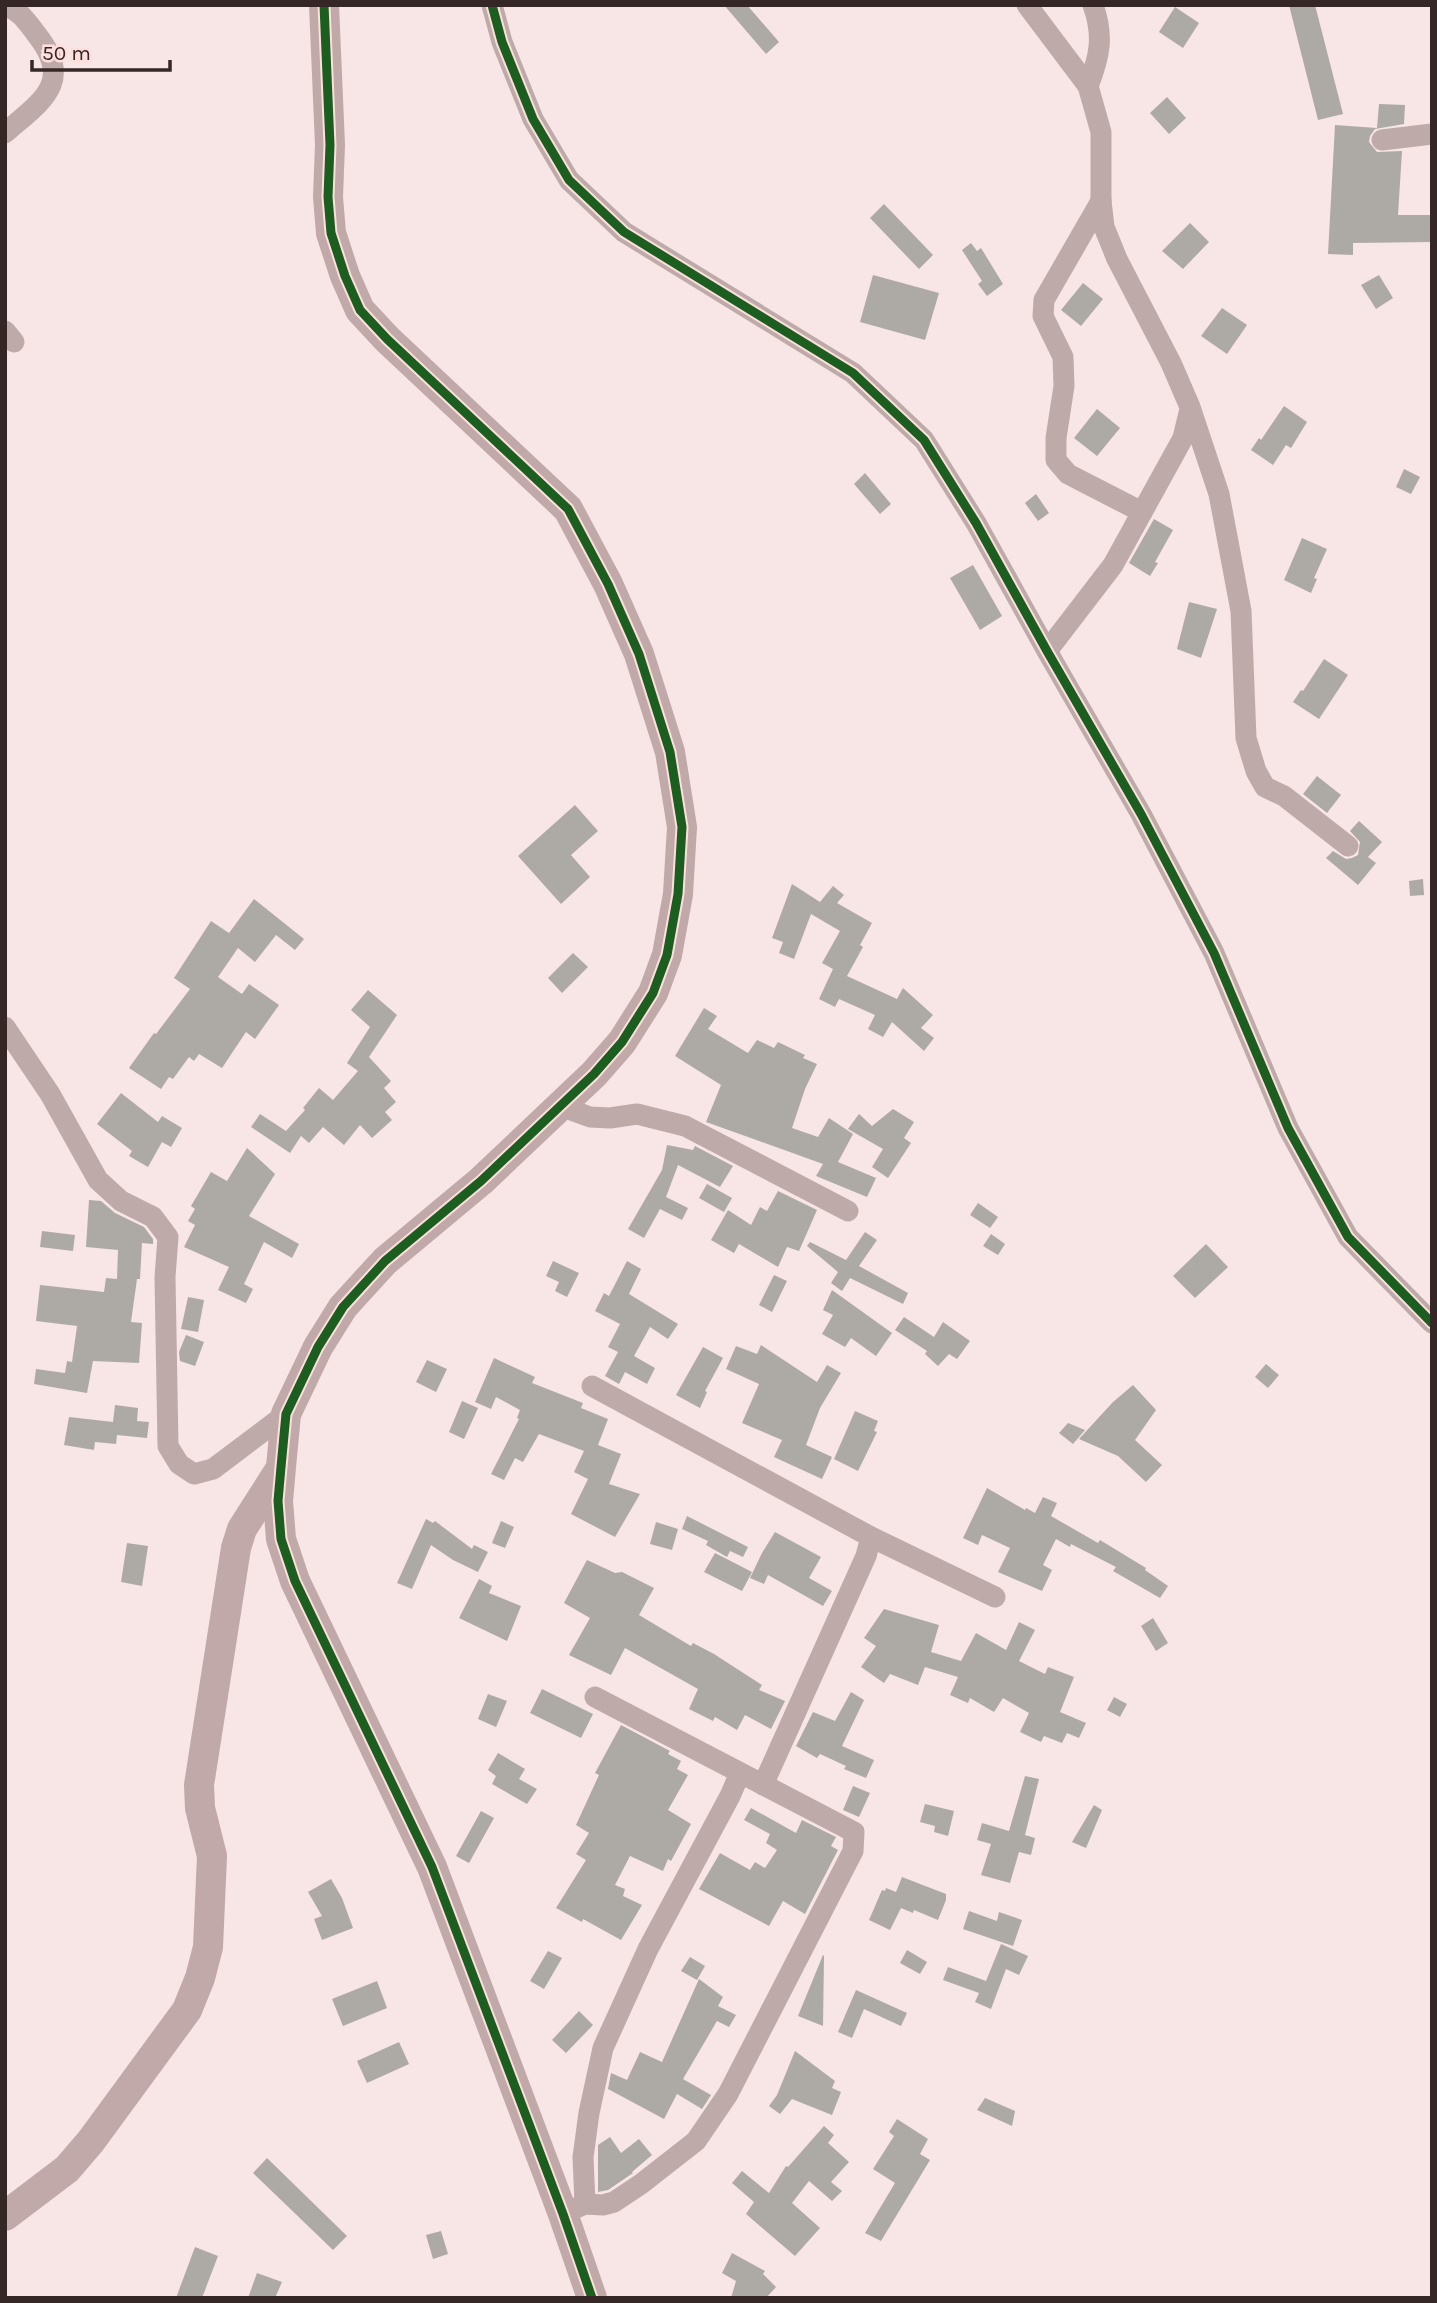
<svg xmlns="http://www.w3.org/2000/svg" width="1437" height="2303" font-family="Karla,sans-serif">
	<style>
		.building { fill: #adaaa6 }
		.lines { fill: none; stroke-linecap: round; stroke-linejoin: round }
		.street { stroke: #bfaaaa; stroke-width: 21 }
		.secondary { stroke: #c0a9a8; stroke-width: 30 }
		.cycleway-casing { stroke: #ffdfdd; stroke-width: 13 }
		.cycleway { stroke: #1b5e20; stroke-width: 9 }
	</style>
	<rect width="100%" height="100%" fill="#f7e6e5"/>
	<g class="building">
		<path d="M724,5H747L779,42L766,54Z"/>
		<path d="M1289,5H1315L1343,114L1318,120Z"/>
		<path d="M1175,7L1199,23L1183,48L1159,32Z"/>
		<path d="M1167,97L1186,118L1169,134L1150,113Z"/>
		<path d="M1379,104L1405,105L1404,124L1375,129L1370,136L1369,142L1377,152L1402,151L1398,215H1431V242L1353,243V255L1328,254L1335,125L1377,128Z"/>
		<path d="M884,204L933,255L919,269L870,218Z"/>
		<path d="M1190,223L1209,242L1183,269L1162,251Z"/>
		<path d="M971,243L977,251L981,248L1003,284L987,296L978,284L982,281L962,250Z"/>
		<path d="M873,275L939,293L925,340L860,322Z"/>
		<path d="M1379,275L1393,298L1376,309L1361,285Z"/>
		<path d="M1083,283L1103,299L1081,326L1061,310Z"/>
		<path d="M1222,308L1247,325L1227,354L1201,336Z"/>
		<path d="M1284,406L1307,422L1291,448L1286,445L1273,465L1251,450L1259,438L1261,440Z"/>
		<path d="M1097,409L1120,428L1097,456L1074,438Z"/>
		<path d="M1404,469L1420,477L1411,494L1396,487Z"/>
		<path d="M865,473L891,504L880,514L854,484Z"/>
		<path d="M1036,494L1049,513L1038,521L1025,503Z"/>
		<path d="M1154,519L1173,530L1155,562L1158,563L1150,576L1129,563Z"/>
		<path d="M1302,538L1327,549L1314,578L1317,579L1311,593L1284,580Z"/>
		<path d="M973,565L1002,616L980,630L950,578Z"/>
		<path d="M1189,602L1217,609L1201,658L1177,649Z"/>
		<path d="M1324,659L1348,675L1319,719L1293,702L1301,690L1303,691Z"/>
		<path d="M1317,776L1341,795L1327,813L1303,794Z"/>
		<path d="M575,805L598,831L571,855L590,877L561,904L518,856Z"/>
		<path d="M1359,821L1382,842L1368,857L1376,863L1358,885L1326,858L1333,851L1346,859L1352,858L1358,855L1360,842L1350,831Z"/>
		<path d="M1423,879L1424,895L1410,896L1409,881Z"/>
		<path d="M792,884L820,902L833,886L844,895L837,903L872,923L860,945L863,947L847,976L897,999L903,988L933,1015L921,1028L934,1038L924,1051L892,1022L883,1037L868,1029L875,1015L839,999L835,1007L819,999L833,969L822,963L840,931L811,914L794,959L779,953L783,942L772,938Z"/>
		<path d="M254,899L304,939L295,950L276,935L255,962L238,948L218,977L242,994L249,984L279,1005L255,1039L246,1032L222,1068L199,1054L194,1061L189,1057L173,1079L169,1077L161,1089L129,1068L154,1033L156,1034L190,989L174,978L211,921L229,933Z"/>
		<path d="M573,953L588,967L562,993L548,978Z"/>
		<path d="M368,990L397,1015L369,1057L391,1081L384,1088L396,1102L385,1112L392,1120L372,1138L360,1125L344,1145L323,1127L309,1143L301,1136L290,1153L251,1127L260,1114L286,1131L305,1110L303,1108L319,1088L333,1100L358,1071L347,1063L370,1027L351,1010Z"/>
		<path d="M704,1008L717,1016L708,1029L748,1053L757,1040L774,1048L778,1042L805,1055L803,1058L817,1064L805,1089L792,1128L818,1137L829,1118L853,1134L838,1162L876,1178L867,1197L816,1176L823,1164L706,1122L721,1085L675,1056Z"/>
		<path d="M121,1093L158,1122L162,1116L182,1128L171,1147L162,1142L148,1167L129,1156L132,1151L97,1124Z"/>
		<path d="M893,1109L914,1122L904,1138L911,1143L888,1178L872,1167L883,1149L848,1129L859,1114L872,1126Z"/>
		<path d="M667,1145L693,1150L695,1146L733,1166L720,1187L678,1165L666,1197L688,1208L682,1220L660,1209L644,1238L628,1229L662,1170Z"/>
		<path d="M247,1148L275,1174L249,1216L299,1244L292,1258L264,1242L244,1284L253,1289L246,1303L218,1290L229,1267L184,1247L195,1225L188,1221L195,1209L191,1206L211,1172L227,1181Z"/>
		<path d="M707,1184L732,1198L724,1212L699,1198Z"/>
		<path d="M778,1191L817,1210L799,1251L787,1247L778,1267L739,1244L734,1253L711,1240L728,1210L751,1225L760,1207L767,1211Z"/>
		<path d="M89,1200L101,1201L115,1213L144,1227L153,1239V1244L142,1243L140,1279H137L131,1322L142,1323L139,1363L93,1361L87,1393L34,1384L36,1369L65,1373L67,1361L72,1362L77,1326L36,1321L40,1285L104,1292L106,1278L117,1279L118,1250L86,1247Z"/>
		<path d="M978,1203L998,1217L990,1228L970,1215Z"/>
		<path d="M42,1231L75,1235L73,1251L40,1247Z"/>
		<path d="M865,1232L877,1240L859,1266L908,1293L903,1304L850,1278L842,1291L831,1283L838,1272L807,1246L810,1242L846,1260Z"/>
		<path d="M991,1234L1005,1244L998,1255L983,1246Z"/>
		<path d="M1206,1244L1228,1267L1195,1298L1173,1276Z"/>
		<path d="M553,1261L579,1273L567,1297L555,1291L559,1282L546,1276Z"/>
		<path d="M627,1261L641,1269L629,1294L678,1324L668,1339L650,1327L634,1356L655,1368L647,1384L625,1372L619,1384L605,1376L618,1352L608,1347L620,1324L595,1311L604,1293L609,1296Z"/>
		<path d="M774,1275L787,1281L772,1312L759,1305Z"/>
		<path d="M832,1290L892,1333L876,1356L851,1338L845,1347L822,1334L833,1315L823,1310Z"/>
		<path d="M188,1297L204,1300L198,1332L181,1329Z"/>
		<path d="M904,1317L934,1337L943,1322L970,1341L957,1359L949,1354L938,1366L925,1354L927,1351L895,1330Z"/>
		<path d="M186,1335L204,1342L195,1366L180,1361L179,1352Z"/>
		<path d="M761,1345L817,1382L827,1365L841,1373L820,1408L806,1445L832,1457L822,1479L774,1457L782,1440L742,1423L759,1384L726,1369L736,1346L757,1354Z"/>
		<path d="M703,1347L723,1358L705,1391L707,1392L700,1408L676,1395Z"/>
		<path d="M494,1358L535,1377L532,1383L583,1403L581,1408L608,1419L598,1445L621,1454L609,1484L640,1494L615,1537L571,1514L588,1479L574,1472L584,1451L539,1434L523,1462L515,1458L504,1480L491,1474L519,1419L517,1418L520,1410L496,1397L491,1409L475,1402Z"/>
		<path d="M427,1360L447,1369L436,1392L416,1382Z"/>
		<path d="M1266,1364L1279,1375L1268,1388L1255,1377Z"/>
		<path d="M1133,1385L1156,1410L1135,1440L1162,1465L1146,1482L1118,1456L1079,1439L1113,1402Z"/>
		<path d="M462,1401L478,1408L464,1439L449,1432Z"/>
		<path d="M115,1405L138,1408L137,1421L149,1422L147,1438L117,1435L116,1444L95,1442L94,1450L64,1445L69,1417L113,1422Z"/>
		<path d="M855,1411L878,1421L874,1431L877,1432L858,1471L834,1459Z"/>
		<path d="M1068,1423L1085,1430L1073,1444L1059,1433Z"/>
		<path d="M987,1488L1025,1510L1026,1508L1035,1513L1043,1497L1057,1503L1051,1516L1098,1543L1100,1540L1146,1568L1145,1570L1168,1586L1160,1598L1113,1571L1116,1567L1071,1544L1070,1547L1056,1539L1043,1565L1052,1570L1042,1591L998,1572L1010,1548L982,1535L978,1545L963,1538Z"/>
		<path d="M687,1516L748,1547L743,1557L730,1551L727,1557L706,1545L708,1541L682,1529Z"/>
		<path d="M426,1519L433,1523L435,1521L472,1549L474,1545L488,1552L478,1572L453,1560L431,1545L412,1589L397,1583Z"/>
		<path d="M501,1521L514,1527L505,1548L492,1543Z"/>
		<path d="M656,1522L678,1529L672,1550L650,1544Z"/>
		<path d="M775,1532L821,1557L809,1578L832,1591L823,1606L768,1575L764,1584L750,1578L762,1553Z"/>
		<path d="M127,1543L148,1546L142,1586L121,1582Z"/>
		<path d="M715,1553L752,1572L742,1591L704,1572Z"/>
		<path d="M587,1560L615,1573L622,1572L654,1588L639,1615L691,1646L693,1643L714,1654L762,1685L759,1690L785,1701L771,1729L745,1715L737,1730L715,1717L713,1721L689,1709L698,1689L625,1648L611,1675L569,1655L590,1618L564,1603Z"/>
		<path d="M479,1579L492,1586L489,1593L521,1606L507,1641L459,1618Z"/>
		<path d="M884,1609L939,1625L931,1652L961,1661L976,1633L1006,1650L1019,1622L1035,1630L1019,1661L1045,1674L1048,1667L1074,1677L1060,1712L1086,1723L1079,1738L1067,1733L1062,1743L1044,1736L1041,1742L1020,1732L1029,1713L1003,1698L994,1712L970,1698L968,1703L950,1695L958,1677L925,1667L918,1685L890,1674L884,1683L861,1667L876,1646L864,1638Z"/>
		<path d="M1153,1618L1168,1643L1156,1651L1141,1626Z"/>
		<path d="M542,1689L593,1714L581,1738L530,1713Z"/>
		<path d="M851,1692L864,1700L842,1746L874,1760L866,1778L844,1769L846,1766L820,1754L817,1758L796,1746L813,1712L835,1721Z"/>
		<path d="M488,1694L507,1701L496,1727L478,1719Z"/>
		<path d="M1114,1697L1127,1704L1120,1717L1107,1710Z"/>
		<path d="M621,1725L670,1751L668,1754L681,1761L677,1769L688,1775L668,1810L691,1824L671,1861L668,1859L663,1871L630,1856L615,1885L625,1889L623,1896L642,1905L621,1940L583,1919L582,1922L556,1908L586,1860L576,1854L589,1833L576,1825L599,1775L595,1773Z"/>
		<path d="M498,1753L525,1769L519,1779L537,1789L527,1804L492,1784L496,1776L488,1770Z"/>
		<path d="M1025,1776L1039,1779L1025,1835L1035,1838L1031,1855L1019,1852L1010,1883L981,1875L991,1844L977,1840L982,1823L1009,1831Z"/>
		<path d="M853,1786L870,1793L859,1817L843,1810Z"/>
		<path d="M925,1804L954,1811L948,1836L934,1832L935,1826L920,1822Z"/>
		<path d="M1094,1805L1102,1810L1086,1848L1072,1842Z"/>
		<path d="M751,1808L796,1833L802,1820L836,1837L831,1846L838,1850L805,1914L783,1901L769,1926L699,1889L720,1853L750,1870L755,1862L765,1868L777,1850L766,1843L770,1834L744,1820Z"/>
		<path d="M481,1811L494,1818L469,1863L456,1856Z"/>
		<path d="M902,1877L946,1894V1900L938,1920L914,1910L913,1913L901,1908L890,1930L869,1920L882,1890L885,1891L886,1888L896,1892Z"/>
		<path d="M331,1879L342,1898L353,1928L322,1940L314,1919L322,1916L308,1892Z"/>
		<path d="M969,1911L997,1921L999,1912L1022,1920L1013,1946L963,1929Z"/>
		<path d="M1001,1944L1028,1956L1019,1975L1006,1969L991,2009L975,2002L979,1993L943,1980L948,1967L986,1981Z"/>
		<path d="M907,1950L927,1962L920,1974L900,1963Z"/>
		<path d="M548,1951L562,1958L544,1989L530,1981Z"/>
		<path d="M823,1955L824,1956L823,2026L798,2016Z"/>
		<path d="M690,1957L705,1966L697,1980L681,1971Z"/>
		<path d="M699,1979L723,1997L718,2006L736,2015L729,2027L717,2021L683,2079L711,2095L702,2109L677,2094L664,2119L608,2089L611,2073L627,2080L640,2052L662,2062Z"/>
		<path d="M377,1981L387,2008L343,2026L332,1999Z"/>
		<path d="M856,1990L907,2013L901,2026L864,2009L852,2038L838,2032Z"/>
		<path d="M579,2011L593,2025L566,2053L552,2040Z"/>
		<path d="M399,2042L409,2064L367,2083L357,2061Z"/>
		<path d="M795,2051L835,2081L832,2088L841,2092L832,2115L792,2099L780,2114L769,2106L777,2095Z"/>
		<path d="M985,2098L1015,2111L1012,2126L977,2110Z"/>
		<path d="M897,2119L928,2139L920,2154L930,2160L881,2241L865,2233L895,2183L873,2169L894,2136L889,2132Z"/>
		<path d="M824,2126L834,2135L828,2143L849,2162L831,2182L842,2191L832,2201L809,2181L792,2203L820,2228L795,2256L746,2214L754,2202L732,2183L742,2171L769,2193L786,2166L788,2167Z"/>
		<path d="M610,2137L621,2153L639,2139L652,2155L632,2172L633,2173L608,2190L598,2192V2145Z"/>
		<path d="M267,2158L347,2236L333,2250L253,2173Z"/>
		<path d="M441,2231L448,2254L433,2259L426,2235Z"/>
		<path d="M195,2247L218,2256L202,2298H176Z"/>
		<path d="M732,2253L765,2271L763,2274L776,2287L766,2298H731L736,2281L722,2273Z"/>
		<path d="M257,2273L282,2282L275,2298H248Z"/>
	</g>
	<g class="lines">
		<g class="street">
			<path d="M492,5L502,42L533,119L569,180L624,232L853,373L924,440L976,523L1047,651L1141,814L1214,953L1288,1128L1348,1237L1432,1323"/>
			<path d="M1027,5L1088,86L1101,132V201L1104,227L1117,259L1171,363L1190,407L1219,494L1241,611L1246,738L1256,771L1265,787L1284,796L1348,846"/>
			<path d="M5,6C21,11 27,22 37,35C75,83 40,102 5,133"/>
			<path d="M1088,86C1100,56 1104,36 1093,5"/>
			<path d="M1382,140L1432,134"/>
			<path d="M1101,201L1044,300L1043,316L1063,357L1064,386L1056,438V460L1068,474L1142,512"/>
			<path d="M5,331L14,342"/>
			<path d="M1047,651L1113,565L1183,438L1190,409"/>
			<path d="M5,1027L50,1094L98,1180L121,1201L153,1217L168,1237L165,1277L168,1446L179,1464L194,1474L213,1469L286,1414"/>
			<path d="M560,1106L590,1117L610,1118L637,1114L685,1126L848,1211"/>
			<path d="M592,1386L871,1537L995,1597"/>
			<path d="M763,1785L866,1556L871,1537"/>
			<path d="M585,2204L583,2157L589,2113L603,2048L648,1949L730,1796L740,1773"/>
			<path d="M563,2214L585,2204L603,2205L614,2202L641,2184L696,2141L728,2094L853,1851L854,1832L595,1697"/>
		</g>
		<g class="secondary">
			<path d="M324,5L330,145L328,197L331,233L345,276L360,310L387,339L568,509L608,584L639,654L670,752L682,827L678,894L667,955L653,993L622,1042L594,1074L481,1181L385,1261L343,1307L318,1347L286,1414L281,1467L278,1501L281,1539L295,1581L432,1867L563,2214L592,2298"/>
			<path d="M5,2216L67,2169L91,2141L187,2010L200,1978L208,1947L212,1856L200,1808L199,1785L236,1548L242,1529L279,1471"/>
		</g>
		<g class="cycleway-casing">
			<g id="cycleway">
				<path d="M324,5L330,145L328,197L331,233L345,276L360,310L387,339L568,509L608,584L639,654L670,752L682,827L678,894L667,955L653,993L622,1042L594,1074L481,1181L385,1261L343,1307L318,1347L286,1414L281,1467L278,1501L281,1539L295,1581L432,1867L563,2214L592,2298"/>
				<path d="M492,5L502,42L533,119L569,180L624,232L853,373L924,440L976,523L1047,651L1141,814L1214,953L1288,1128L1348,1237L1432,1323"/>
			</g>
		</g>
		<use href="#cycleway" class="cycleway"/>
	</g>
	<rect width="1437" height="2303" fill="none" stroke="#362727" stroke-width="14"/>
	<path d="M32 60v10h138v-10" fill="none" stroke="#362727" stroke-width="3.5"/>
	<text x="42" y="60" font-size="21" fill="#362727" stroke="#ffdfdd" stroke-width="5" paint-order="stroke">50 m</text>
</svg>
